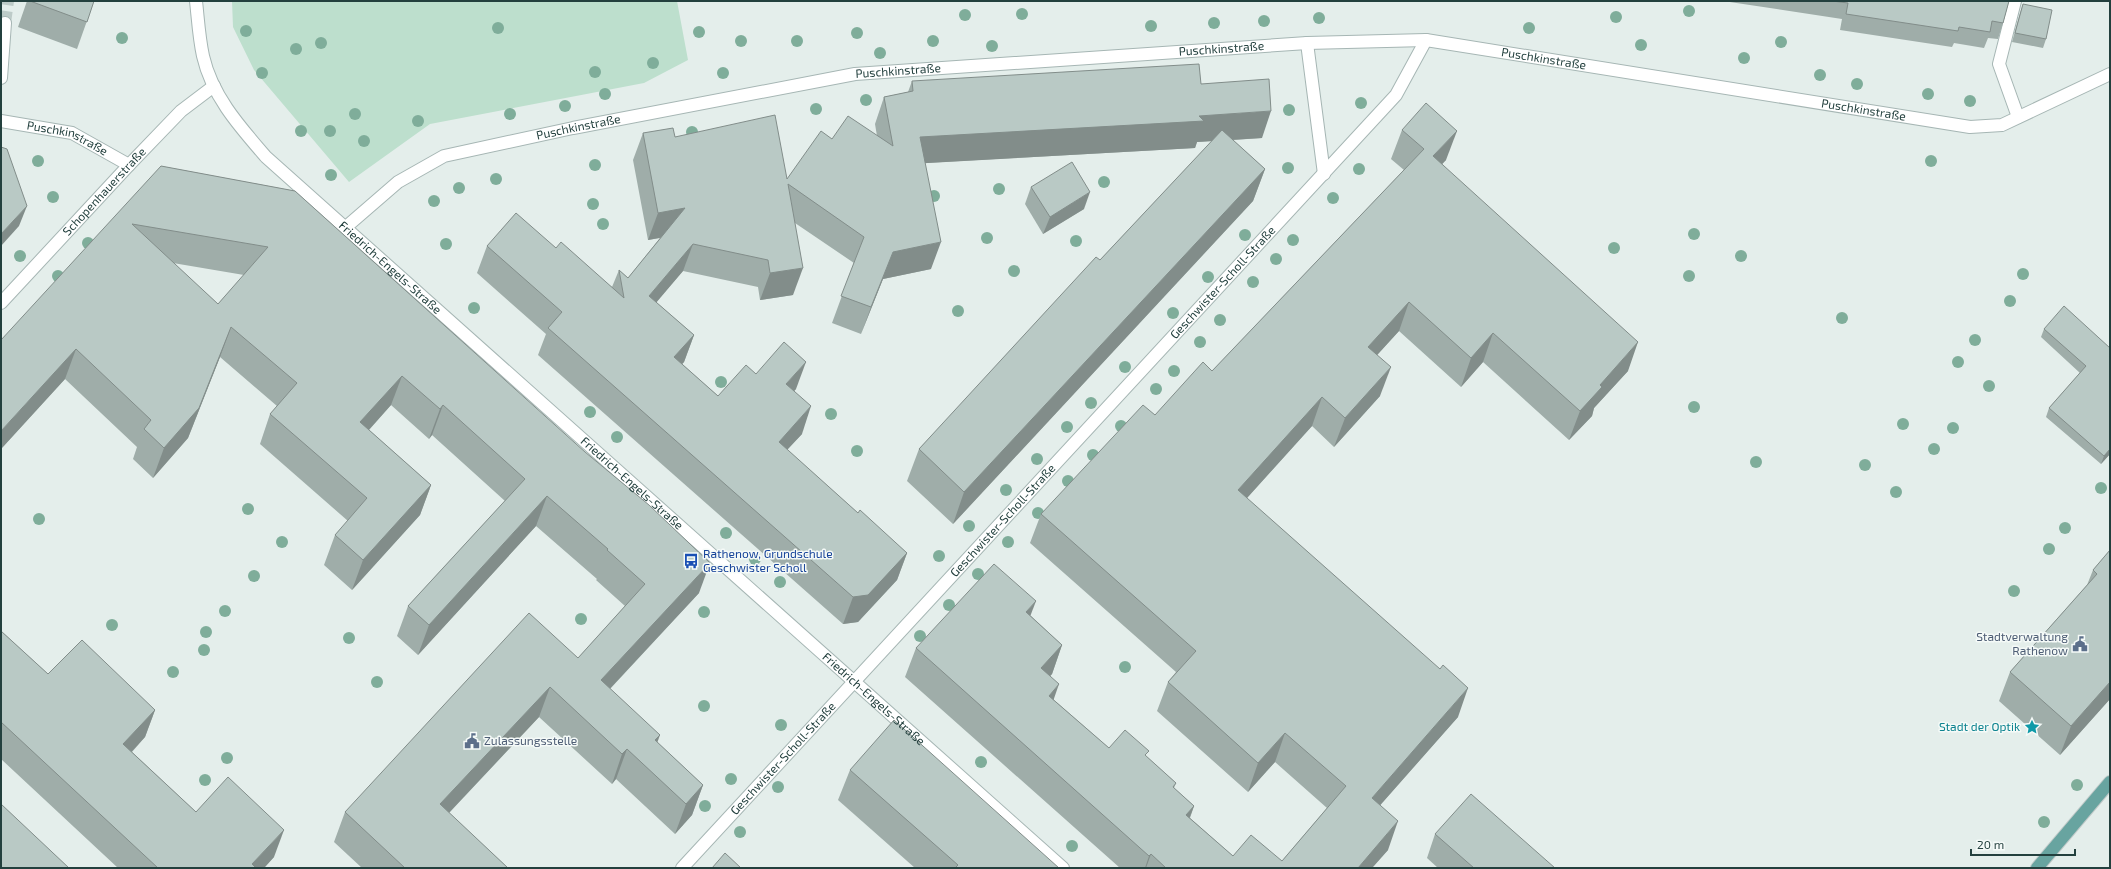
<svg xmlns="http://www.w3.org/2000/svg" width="2111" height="869" font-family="'Exo 2',sans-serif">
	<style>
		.green { fill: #bddfcd }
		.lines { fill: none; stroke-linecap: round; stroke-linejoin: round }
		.minor-tunnel { stroke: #bdcbc8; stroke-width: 12; stroke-dasharray: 12 6; stroke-linecap: butt }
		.minor-casing { stroke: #a6b6b4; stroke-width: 14 }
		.major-casing { stroke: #c1cac9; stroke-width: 14 }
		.minor { stroke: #fff; stroke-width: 12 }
		.major { stroke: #68a4a0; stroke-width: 12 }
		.tree { fill: #7fad9a }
		.wall { fill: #9fada9; fill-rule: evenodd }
		.shaded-wall { fill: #828d8a }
		.building { fill: #b9c9c5; stroke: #828d8a; fill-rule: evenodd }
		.labels { text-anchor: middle; stroke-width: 3; stroke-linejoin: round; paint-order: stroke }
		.street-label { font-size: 12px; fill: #23403e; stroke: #f5faf8 }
		.transit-label { font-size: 12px; fill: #164399; stroke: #f5faf8; text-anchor: start }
		.service-label { font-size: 12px; fill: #4e5e75; stroke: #f5faf8; text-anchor: end }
		.culture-label { font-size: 12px; fill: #0d838f; stroke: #f5faf8; text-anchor: end }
	</style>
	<rect width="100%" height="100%" fill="#e4eeeb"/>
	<path class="green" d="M232,1H677L688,60L644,83L430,124L349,182L254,70L233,27Z"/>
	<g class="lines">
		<path class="minor-tunnel" d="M5,23L8,1"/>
		<g class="minor-casing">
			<g id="minor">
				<path id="s1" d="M196,1C198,19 199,38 203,56C212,96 240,127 266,157L1063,868"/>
				<path d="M2015,1L1999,64L2018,117"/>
				<path d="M1307,43L1324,174"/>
				<path d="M1,78L5,23"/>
				<path id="s2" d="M1,121L72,133L129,165"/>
				<path id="s3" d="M346,227L398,182L444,156L573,128L855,74L1307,43L1426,40L1970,127L2002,125L2110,74"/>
				<path id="s4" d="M1,303L129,165L181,111L214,86"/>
				<path id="s5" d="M682,868L1396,95L1426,40"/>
			</g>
		</g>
		<g class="major-casing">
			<path id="major" d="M2037,868L2110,782"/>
		</g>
		<use href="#minor" class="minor"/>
		<use href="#major" class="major"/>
	</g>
	<g class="tree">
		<circle cx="1689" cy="11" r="6"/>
		<circle cx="1022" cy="14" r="6"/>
		<circle cx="965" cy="15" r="6"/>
		<circle cx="1616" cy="17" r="6"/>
		<circle cx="1319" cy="18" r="6"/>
		<circle cx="1264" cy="21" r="6"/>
		<circle cx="1214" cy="23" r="6"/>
		<circle cx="1151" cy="26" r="6"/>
		<circle cx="498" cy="28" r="6"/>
		<circle cx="1529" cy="28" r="6"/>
		<circle cx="246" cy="31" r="6"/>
		<circle cx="699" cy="32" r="6"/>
		<circle cx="857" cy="33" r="6"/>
		<circle cx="122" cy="38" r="6"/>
		<circle cx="741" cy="41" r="6"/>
		<circle cx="797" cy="41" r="6"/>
		<circle cx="933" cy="41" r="6"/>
		<circle cx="1781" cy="42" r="6"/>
		<circle cx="321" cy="43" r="6"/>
		<circle cx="1641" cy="45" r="6"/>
		<circle cx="992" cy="46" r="6"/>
		<circle cx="296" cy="49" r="6"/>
		<circle cx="880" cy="53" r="6"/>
		<circle cx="1744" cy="58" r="6"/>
		<circle cx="653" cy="63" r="6"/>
		<circle cx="595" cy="72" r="6"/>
		<circle cx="262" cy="73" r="6"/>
		<circle cx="723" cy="73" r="6"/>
		<circle cx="1820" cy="75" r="6"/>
		<circle cx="1857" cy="84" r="6"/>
		<circle cx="605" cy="94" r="6"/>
		<circle cx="1928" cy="94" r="6"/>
		<circle cx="866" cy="100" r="6"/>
		<circle cx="1970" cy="101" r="6"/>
		<circle cx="1361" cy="103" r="6"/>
		<circle cx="565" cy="106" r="6"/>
		<circle cx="816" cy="109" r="6"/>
		<circle cx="1289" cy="110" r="6"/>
		<circle cx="355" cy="114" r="6"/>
		<circle cx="510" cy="114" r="6"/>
		<circle cx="418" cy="121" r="6"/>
		<circle cx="301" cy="131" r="6"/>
		<circle cx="330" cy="131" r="6"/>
		<circle cx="692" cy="132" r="6"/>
		<circle cx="364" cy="141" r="6"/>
		<circle cx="38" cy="161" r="6"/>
		<circle cx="1931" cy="161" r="6"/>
		<circle cx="595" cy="165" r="6"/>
		<circle cx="1288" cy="168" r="6"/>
		<circle cx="1359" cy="169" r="6"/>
		<circle cx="331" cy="175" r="6"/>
		<circle cx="496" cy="179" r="6"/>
		<circle cx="1104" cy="182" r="6"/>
		<circle cx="459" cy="188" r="6"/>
		<circle cx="999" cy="189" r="6"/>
		<circle cx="934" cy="196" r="6"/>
		<circle cx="53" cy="197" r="6"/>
		<circle cx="1333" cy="198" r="6"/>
		<circle cx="434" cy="201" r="6"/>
		<circle cx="593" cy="204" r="6"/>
		<circle cx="603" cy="224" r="6"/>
		<circle cx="1694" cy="234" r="6"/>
		<circle cx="1245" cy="235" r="6"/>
		<circle cx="987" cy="238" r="6"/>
		<circle cx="1293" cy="240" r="6"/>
		<circle cx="1076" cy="241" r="6"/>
		<circle cx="88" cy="243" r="6"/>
		<circle cx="446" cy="244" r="6"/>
		<circle cx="1614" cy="248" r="6"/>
		<circle cx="20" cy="256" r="6"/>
		<circle cx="1741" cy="256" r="6"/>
		<circle cx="1276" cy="259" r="6"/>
		<circle cx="1014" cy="271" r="6"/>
		<circle cx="2023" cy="274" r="6"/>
		<circle cx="58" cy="276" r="6"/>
		<circle cx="1689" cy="276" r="6"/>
		<circle cx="1208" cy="277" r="6"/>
		<circle cx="1253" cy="282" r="6"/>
		<circle cx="2010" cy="301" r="6"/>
		<circle cx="474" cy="308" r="6"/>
		<circle cx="958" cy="311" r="6"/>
		<circle cx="1173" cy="313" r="6"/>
		<circle cx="1842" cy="318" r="6"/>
		<circle cx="1220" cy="320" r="6"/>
		<circle cx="1975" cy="340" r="6"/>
		<circle cx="1200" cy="342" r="6"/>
		<circle cx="1958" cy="362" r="6"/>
		<circle cx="1125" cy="367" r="6"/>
		<circle cx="1174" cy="371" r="6"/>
		<circle cx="721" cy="382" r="6"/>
		<circle cx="1989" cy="386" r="6"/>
		<circle cx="1156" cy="389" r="6"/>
		<circle cx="1091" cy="403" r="6"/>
		<circle cx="1694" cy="407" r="6"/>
		<circle cx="590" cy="412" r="6"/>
		<circle cx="831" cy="414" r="6"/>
		<circle cx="1903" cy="424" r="6"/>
		<circle cx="1121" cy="426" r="6"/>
		<circle cx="1067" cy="427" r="6"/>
		<circle cx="1953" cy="428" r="6"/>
		<circle cx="617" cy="437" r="6"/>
		<circle cx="1934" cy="449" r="6"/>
		<circle cx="857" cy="451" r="6"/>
		<circle cx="1093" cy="455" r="6"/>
		<circle cx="1037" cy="459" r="6"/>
		<circle cx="1756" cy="462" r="6"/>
		<circle cx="1865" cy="465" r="6"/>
		<circle cx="1068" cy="481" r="6"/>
		<circle cx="2101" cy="488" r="6"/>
		<circle cx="1006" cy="490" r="6"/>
		<circle cx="1896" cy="492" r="6"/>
		<circle cx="248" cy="509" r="6"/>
		<circle cx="1038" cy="513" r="6"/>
		<circle cx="39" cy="519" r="6"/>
		<circle cx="969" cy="526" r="6"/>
		<circle cx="2065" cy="528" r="6"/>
		<circle cx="726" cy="533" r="6"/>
		<circle cx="282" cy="542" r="6"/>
		<circle cx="1008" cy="542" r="6"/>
		<circle cx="2049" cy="549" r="6"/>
		<circle cx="939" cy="556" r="6"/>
		<circle cx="755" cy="559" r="6"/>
		<circle cx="978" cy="574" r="6"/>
		<circle cx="254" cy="576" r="6"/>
		<circle cx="780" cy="582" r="6"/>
		<circle cx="2014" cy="591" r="6"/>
		<circle cx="949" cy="605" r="6"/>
		<circle cx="225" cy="611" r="6"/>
		<circle cx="704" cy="612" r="6"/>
		<circle cx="581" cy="619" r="6"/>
		<circle cx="112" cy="625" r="6"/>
		<circle cx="206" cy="632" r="6"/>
		<circle cx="920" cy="636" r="6"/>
		<circle cx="349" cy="638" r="6"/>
		<circle cx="204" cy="650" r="6"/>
		<circle cx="1125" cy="667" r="6"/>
		<circle cx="173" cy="672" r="6"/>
		<circle cx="377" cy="682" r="6"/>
		<circle cx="704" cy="706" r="6"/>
		<circle cx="781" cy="725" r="6"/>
		<circle cx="227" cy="758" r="6"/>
		<circle cx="981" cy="762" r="6"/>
		<circle cx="731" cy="779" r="6"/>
		<circle cx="205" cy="780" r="6"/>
		<circle cx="2077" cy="785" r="6"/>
		<circle cx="778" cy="787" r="6"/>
		<circle cx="705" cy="806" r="6"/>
		<circle cx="2044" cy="822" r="6"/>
		<circle cx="740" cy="832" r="6"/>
		<circle cx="1072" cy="846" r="6"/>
	</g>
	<g class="wall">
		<path d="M27,1H94L77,49L18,27Z"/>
		<path d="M1723,1H2009L2003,23L1998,39L1988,38L1984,48L1954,43L1952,47L1840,30L1842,19Z"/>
		<path d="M2023,4L2046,39L2043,48L2012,42L2020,13Z"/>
		<path d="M912,81L1201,84L1262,138L1233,140L1265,169L1253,201L953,524L907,481L919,449L1100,260L1212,141L1197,142L1195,148L925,163L931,269L883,279L861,334L832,323L854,263L795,223L793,295L760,300L758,287L683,271L656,302L694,335L684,362L682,364L718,396L756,374L796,389L794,391L802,434L787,450L858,513L907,553L897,580L858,622L843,624L538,355L546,334L477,273L487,246L556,248L612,287L619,270L628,278L660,238L648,240L633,160L643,133L675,137L787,179L832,139L877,136L875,124L884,97L908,92Z"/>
		<path d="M1402,130L1446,160L1442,164L1628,371L1594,408L1592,416L1569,440L1483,362L1461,387L1399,331L1377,355L1380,396L1334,447L1312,426L1247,498L1458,717L1380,805L1388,850L1372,868H1120L905,677L916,648L1031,616L1062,645L1052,674L1050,676L1054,700L1109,748L1147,757L1176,783L1174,788L1194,806L1190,818L1233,856L1282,861L1327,808L1275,762L1248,792L1157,711L1168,682L1176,672L1030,543L1041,514L1155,415L1212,371L1404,170L1391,159Z"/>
		<path d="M161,166L295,191L699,593L610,689L657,742L703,785L692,815L675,834L616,779L612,784L539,717L449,813L508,868H362L334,842L345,812L578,658L625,606L596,580L597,579L536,526L418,655L397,636L408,606L505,501L432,435L429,439L391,405L369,430L431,485L420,515L352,590L324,565L335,535L348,521L260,444L270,414L277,406L220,357L188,438L153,478L133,459L137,447L65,379L1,449ZM173,263L244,275L218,304Z"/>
		<path d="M1031,187L1084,209L1043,234L1025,204Z"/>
		<path d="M2044,329L2110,348V454L2101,464L2046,417L2049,408L2080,373L2041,337Z"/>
		<path d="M2110,550V699L2060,755L1999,701L2010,672L2087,585L2093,570Z"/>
		<path d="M1,631L48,674L155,710L145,737L132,752L196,812L274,857L264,868H118L1,759Z"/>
		<path d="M850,770L1059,868H915L838,800Z"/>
		<path d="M1435,834L1555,868H1438L1427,858Z"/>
	</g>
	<g class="shaded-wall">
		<path d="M1271,111L1262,138L1197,142L1195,148L910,164L920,137L1199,116Z"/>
		<path d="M1457,131L1446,160L1422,185L1433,156Z"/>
		<path d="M1265,169L1253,201L953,524L964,492Z"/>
		<path d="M1090,192L1084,209L1043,234L1050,217Z"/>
		<path d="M27,206L19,226L1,246V234Z"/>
		<path d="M685,208L675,235L648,240L658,213Z"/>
		<path d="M941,242L931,269L883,279L861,334L871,307L893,252Z"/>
		<path d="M693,244L683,271L639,323L649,296Z"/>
		<path d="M803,268L793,295L760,300L770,273Z"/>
		<path d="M1409,302L1399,331L1358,376L1368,347Z"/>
		<path d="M231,327L220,357L188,438L153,478L164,448Z"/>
		<path d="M1493,333L1483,362L1461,387L1471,358Z"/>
		<path d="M694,335L684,362L664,384L674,357Z"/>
		<path d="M1638,342L1628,371L1594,408L1592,416L1569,440L1580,411L1600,385Z"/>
		<path d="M76,349L65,379L1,449V431Z"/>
		<path d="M806,362L796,389L776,411L786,384Z"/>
		<path d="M1391,367L1380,396L1334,447L1345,418Z"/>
		<path d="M402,376L391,405L349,452L360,422Z"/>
		<path d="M1322,397L1312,426L1228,519L1238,490Z"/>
		<path d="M443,405L432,435L429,439L440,409Z"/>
		<path d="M811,406L802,434L769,469L779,442Z"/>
		<path d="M2110,449V454L2101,464L2104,456Z"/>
		<path d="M431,485L420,515L352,590L363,560Z"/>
		<path d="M547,496L536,526L418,655L429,625Z"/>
		<path d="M907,553L897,580L858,622L843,624L853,597Z"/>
		<path d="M710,563L699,593L590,710L601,680Z"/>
		<path d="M1036,601L1025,630L1026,612Z"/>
		<path d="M1062,645L1052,674L1031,697L1041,668Z"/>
		<path d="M2110,682V699L2060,755L2071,726Z"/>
		<path d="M1059,684L1049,713V696Z"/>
		<path d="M550,687L539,717L429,834L440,804Z"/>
		<path d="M1468,688L1458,717L1361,827L1372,798Z"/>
		<path d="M155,710L145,737L113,772L123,744Z"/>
		<path d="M1285,733L1275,762L1248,792L1258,763Z"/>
		<path d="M660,735L649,765L655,740Z"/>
		<path d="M627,749L616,779L612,784L622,754Z"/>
		<path d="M703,785L692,815L675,834L686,804Z"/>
		<path d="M1194,806L1183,835L1186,815Z"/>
		<path d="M1398,821L1388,850L1372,868H1358Z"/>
		<path d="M284,830L274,857L264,868H250L252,864Z"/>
		<path d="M1151,854L1146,868H1145L1149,856Z"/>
	</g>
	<g class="building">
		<path d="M30,1H94L87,22Z"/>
		<path d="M1832,1H2009L2003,23L1992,21L1990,32L1959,27L1958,31L1846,14L1848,3Z"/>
		<path d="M2023,4L2052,10L2046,39L2015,33Z"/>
		<path d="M1199,64L1201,84L1269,79L1271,111L1199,116L1204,121L920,137L941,242L893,252L871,307L841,296L864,237L788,184L803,268L770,273L768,260L693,244L649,296L694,335L674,357L718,396L746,365L756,374L784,342L806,362L786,384L811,406L779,442L858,513L860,510L907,553L868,595L853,597L548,328L562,312L487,246L516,213L556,248L561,242L624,298L619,270L628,278L685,208L658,213L643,133L673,128L675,137L775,115L787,179L821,131L832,139L848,116L893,146L884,97L913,91L912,81Z"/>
		<path d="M1426,103L1457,131L1433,156L1638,342L1600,385L1602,387L1580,411L1493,333L1471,358L1409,302L1368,347L1391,367L1345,418L1322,397L1238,490L1440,669L1443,665L1468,688L1372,798L1398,821L1358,868H1166L1151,854L1149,856L916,648L994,564L1036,601L1026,612L1062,645L1041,668L1059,684L1049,696L1109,748L1125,730L1149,751L1145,755L1176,783L1173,787L1194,806L1186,815L1233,856L1251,835L1282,861L1346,786L1285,733L1258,763L1168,682L1196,651L1041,514L1143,405L1155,415L1203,362L1212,371L1424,149L1402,130Z"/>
		<path d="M1222,130L1265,169L964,492L919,449L1096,257L1100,260Z"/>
		<path d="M1,147L7,149L27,206L1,234Z"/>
		<path d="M1072,162L1090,192L1050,217L1031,187Z"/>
		<path d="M161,166L295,191L585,452L649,505L710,563L601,680L660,735L655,740L703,785L686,804L627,749L622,754L550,687L440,804L508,868H405L345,812L529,613L578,658L645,584L607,550L608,549L547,496L429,625L408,606L525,479L443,405L440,409L402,376L360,422L431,485L363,560L335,535L367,498L270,414L297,383L231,327L199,408L164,448L144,429L151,420L76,349L1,431V340ZM132,224L268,247L218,304Z"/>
		<path d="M2064,306L2110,348V449L2104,456L2049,408L2086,366L2044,329Z"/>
		<path d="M2110,550V682L2071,726L2010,672L2097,574L2093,570Z"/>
		<path d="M1,631L48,674L82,640L155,710L123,744L196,812L228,777L284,830L252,864L256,868H158L1,722Z"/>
		<path d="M894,720L1059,868H955L958,865L850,770Z"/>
		<path d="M1471,794L1555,868H1474L1435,834Z"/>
		<path d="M1,804L69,868H1Z"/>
		<path d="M725,853L741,868H712Z"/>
	</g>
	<defs>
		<g id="bus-bare" transform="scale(1.2)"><path d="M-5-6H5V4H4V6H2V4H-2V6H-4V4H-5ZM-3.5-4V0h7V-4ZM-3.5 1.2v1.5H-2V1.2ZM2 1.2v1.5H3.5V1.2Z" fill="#1a4fb4" stroke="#f5faf8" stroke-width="2.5" paint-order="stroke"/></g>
		<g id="civic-bare" transform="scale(1.2)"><path d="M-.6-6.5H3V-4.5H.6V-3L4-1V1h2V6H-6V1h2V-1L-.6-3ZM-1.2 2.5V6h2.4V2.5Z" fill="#5c6f8a" stroke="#f5faf8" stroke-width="2.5" paint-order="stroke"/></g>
		<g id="sight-bare" transform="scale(1.2)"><path d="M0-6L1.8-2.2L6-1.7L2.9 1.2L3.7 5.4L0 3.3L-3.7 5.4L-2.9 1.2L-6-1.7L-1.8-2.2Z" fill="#0f9aa8" stroke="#f5faf8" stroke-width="2.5" paint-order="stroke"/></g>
	</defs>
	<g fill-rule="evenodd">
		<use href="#bus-bare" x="691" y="561"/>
		<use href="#civic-bare" x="2080" y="644"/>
		<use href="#sight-bare" x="2032" y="727"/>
		<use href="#civic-bare" x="472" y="741"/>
	</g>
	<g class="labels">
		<g class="street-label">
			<text dy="4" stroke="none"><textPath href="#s3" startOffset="908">Puschkinstraße</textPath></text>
			<text dy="4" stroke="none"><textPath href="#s3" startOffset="1232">Puschkinstraße</textPath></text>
			<text dy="4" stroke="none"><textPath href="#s3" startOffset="584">Puschkinstraße</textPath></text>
			<text dy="4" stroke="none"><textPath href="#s3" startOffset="1556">Puschkinstraße</textPath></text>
			<text dy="4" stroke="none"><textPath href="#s3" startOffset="259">Puschkinstraße</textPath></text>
			<text dy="4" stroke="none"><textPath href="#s2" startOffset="69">Puschkinstraße</textPath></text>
			<text dy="4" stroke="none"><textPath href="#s4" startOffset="152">Schopenhauerstraße</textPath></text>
			<text dy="4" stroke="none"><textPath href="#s1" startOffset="342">Friedrich-Engels-Straße</textPath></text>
			<text dy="4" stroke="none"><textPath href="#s5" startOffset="797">Geschwister-Scholl-Straße</textPath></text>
			<text dy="4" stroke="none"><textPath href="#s1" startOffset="666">Friedrich-Engels-Straße</textPath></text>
			<text dy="4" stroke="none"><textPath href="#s5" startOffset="473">Geschwister-Scholl-Straße</textPath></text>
			<text dy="4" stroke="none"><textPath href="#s1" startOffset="990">Friedrich-Engels-Straße</textPath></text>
			<text dy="4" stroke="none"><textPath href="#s5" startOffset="149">Geschwister-Scholl-Straße</textPath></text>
		</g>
		<g class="transit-label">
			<text x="703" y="558">Rathenow, Grundschule<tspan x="703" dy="14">Geschwister Scholl</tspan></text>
		</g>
		<g class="service-label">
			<text x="2068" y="641">Stadtverwaltung<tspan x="2068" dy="14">Rathenow</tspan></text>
			<text x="484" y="745" text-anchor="start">Zulassungsstelle</text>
		</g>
		<g class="culture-label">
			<text x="2020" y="731">Stadt der Optik</text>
		</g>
	</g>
	<rect width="2111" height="869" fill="none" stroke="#23403e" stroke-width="4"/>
	<path d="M1971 849v6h104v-6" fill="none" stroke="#23403e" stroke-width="2"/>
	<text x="1977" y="849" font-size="12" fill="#23403e" stroke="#f5faf8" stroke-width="3" paint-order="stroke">20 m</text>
</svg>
